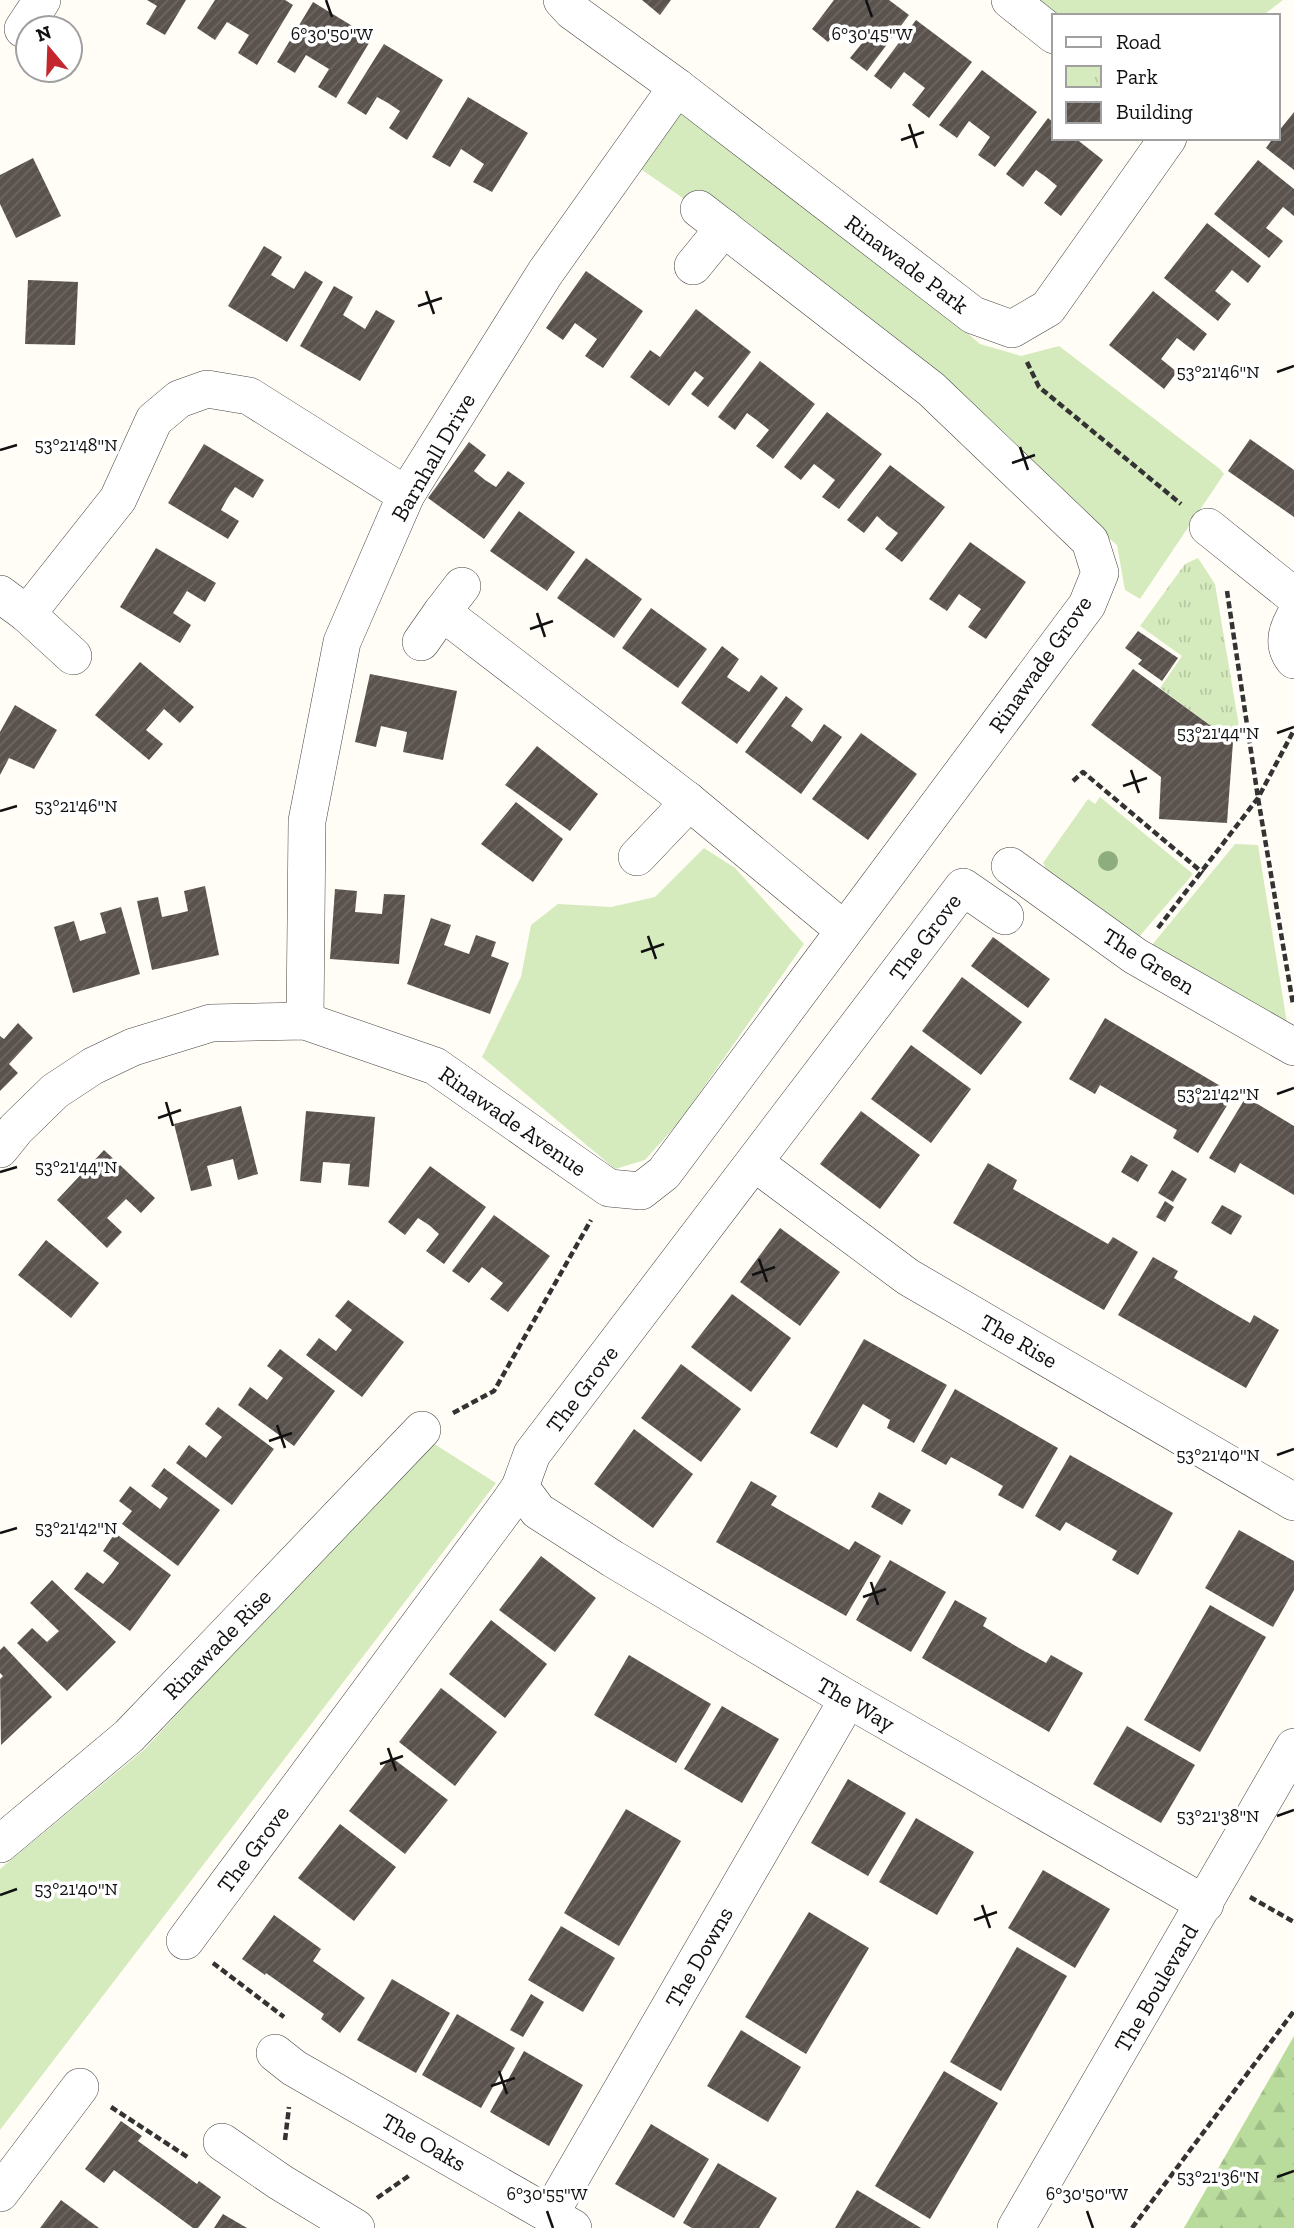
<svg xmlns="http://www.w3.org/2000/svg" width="1294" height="2228" font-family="'Zilla Slab',serif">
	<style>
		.grass { fill: #d5ebbd }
		.forest { fill: url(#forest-firs) }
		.park { fill: url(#park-tufts) }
		.building { fill: url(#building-hatch) }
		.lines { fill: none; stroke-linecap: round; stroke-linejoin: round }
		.minor-casing { stroke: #444; stroke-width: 38 }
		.path { stroke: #333; stroke-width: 4.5; stroke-dasharray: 7 3.5; stroke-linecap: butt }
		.minor { stroke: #fff; stroke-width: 37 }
		.tree { fill: #8dad7f }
		.ticks { fill: none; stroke: #111; stroke-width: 2.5 }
		.labels { text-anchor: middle; stroke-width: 7; stroke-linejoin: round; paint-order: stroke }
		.street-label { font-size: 23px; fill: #111; stroke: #fff }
		.ticks-label { font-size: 18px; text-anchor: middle; fill: #111; stroke: #fff; stroke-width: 7; stroke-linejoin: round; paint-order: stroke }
	</style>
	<defs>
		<pattern id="forest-firs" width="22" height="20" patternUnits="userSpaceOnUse" patternTransform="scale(1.75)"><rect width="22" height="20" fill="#b9dc9c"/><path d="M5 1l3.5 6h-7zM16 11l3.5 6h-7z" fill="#9ebc85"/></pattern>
		<pattern id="park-tufts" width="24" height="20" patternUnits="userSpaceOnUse" patternTransform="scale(1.75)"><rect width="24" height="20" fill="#d5ebbd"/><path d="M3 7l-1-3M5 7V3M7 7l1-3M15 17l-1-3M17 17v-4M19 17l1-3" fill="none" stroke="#b6c8a1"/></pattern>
		<pattern id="building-hatch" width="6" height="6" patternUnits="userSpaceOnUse" patternTransform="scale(1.75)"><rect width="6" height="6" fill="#5a524d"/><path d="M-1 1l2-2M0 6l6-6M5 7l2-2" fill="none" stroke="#6d6662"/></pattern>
	</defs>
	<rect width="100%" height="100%" fill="#fffdf5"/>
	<g class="grass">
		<path d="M1036,0H1283L1262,16H1058Z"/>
		<path d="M677,87L980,344L1021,356L1059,346L1220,469L1224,474L1140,599L1125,590L1117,545L931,389L699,209L626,159Z"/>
		<path d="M1100,797L1193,874L1138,938L1049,874L1043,863L1088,799L1095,804Z"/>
		<path d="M1235,844L1258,845L1287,1023L1152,945Z"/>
		<path d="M704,848L735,868L804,944L679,1122L645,1160L615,1169L482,1057L521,977L531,925L558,904L611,907L655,897Z"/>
		<path d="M428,1440L496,1483L0,2130V1869L145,1749Z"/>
	</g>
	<path class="forest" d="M1294,2036V2228H1184Z"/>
	<path class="park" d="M1198,558L1215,584L1240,732L1233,742L1160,688L1182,656L1140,626L1185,564Z"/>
	<g class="building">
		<path d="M147,0H186L165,35L146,24L157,6Z"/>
		<path d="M215,0H285L293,5L257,65L238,53L249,35L227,22L215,40L197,28Z"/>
		<path d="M642,0H671L660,15Z"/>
		<path d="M834,0H889L909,15L867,71L850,58L863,42L841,25L828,42L812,29Z"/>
		<path d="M313,2L372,38L336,98L318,87L329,69L306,55L295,73L277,62Z"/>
		<path d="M916,20L972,62L929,118L912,105L925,88L904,72L891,89L874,76Z"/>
		<path d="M384,44L443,80L407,140L389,128L400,111L388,103L377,97L366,115L347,103Z"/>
		<path d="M982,70L1037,112L995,167L978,155L990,137L969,121L957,138L939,125Z"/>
		<path d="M468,97L528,133L492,192L473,182L484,164L461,149L450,167L432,157Z"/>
		<path d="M1294,112V170L1266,148L1273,138H1278V132Z"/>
		<path d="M1048,118L1054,123V138H1075L1103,160L1061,216L1044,203L1057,186L1046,177L1036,170L1023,187L1006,174Z"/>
		<path d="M33,158L61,216L16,238L0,204V175Z"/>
		<path d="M1258,160L1294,189V216L1283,207L1266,228L1283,241L1269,258L1214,214Z"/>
		<path d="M1207,223L1261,266L1248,283L1232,270L1223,281L1215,291L1231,304L1218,321L1164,278Z"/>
		<path d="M264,246L282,257L271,275L294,289L305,271L323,282L287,342L228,306Z"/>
		<path d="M586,271L643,311L603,368L585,356L597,339L575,323L563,340L546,328Z"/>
		<path d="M28,280L78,282L75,345L25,344Z"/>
		<path d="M334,286L353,297L343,315L365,329L376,310L395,321L360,381L300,346Z"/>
		<path d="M1153,291L1207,334L1194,351L1177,338L1161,359L1177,372L1164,389L1109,345Z"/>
		<path d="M696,309L751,352L708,407L691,394L704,378L695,371L669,406L630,377L650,350L660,357Z"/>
		<path d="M760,361L815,404L773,459L756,446L769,430L758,421L747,413L735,430L718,417Z"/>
		<path d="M827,412L882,454L839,509L822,497L835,480L814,464L801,480L784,467Z"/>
		<path d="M1250,439L1294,470V517L1228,471Z"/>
		<path d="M469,442L486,455L474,471L485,480L496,487L508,471L525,483L484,539L428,498Z"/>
		<path d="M204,444L264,480L253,498L235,487L227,499L221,510L239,521L228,539L168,503Z"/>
		<path d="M890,465L945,507L902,562L885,549L898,533L887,525L877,516L864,533L847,520Z"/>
		<path d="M519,511L575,552L547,591L490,551Z"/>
		<path d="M970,542L1026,582L986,639L968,627L981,609L959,594L947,611L929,599Z"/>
		<path d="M156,548L216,583L205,602L187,591L173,613L191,625L180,643L120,607Z"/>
		<path d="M586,558L642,599L614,638L557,598Z"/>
		<path d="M651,608L707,649L678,688L622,648Z"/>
		<path d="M1138,631L1178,658L1162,681L1138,664L1142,660L1125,648Z"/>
		<path d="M722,646L739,659L727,677L749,692L761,675L778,688L737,744L681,703Z"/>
		<path d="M140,662L194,707L180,723L164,709L146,730L163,744L149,760L95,715Z"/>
		<path d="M1133,669L1233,742L1227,823L1159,819L1161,777L1091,725Z"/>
		<path d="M370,674L457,691L443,760L403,752L407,732L381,726L376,747L355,742Z"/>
		<path d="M786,696L803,709L791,726L802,734L812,742L824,724L842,737L801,794L745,752Z"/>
		<path d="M15,705L57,730L34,769L9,758L0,775V732Z"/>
		<path d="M861,733L917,774L868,840L812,799Z"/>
		<path d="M537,746L598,794L570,831L505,785Z"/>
		<path d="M516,802L563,839L533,882L481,844Z"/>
		<path d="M205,886L219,955L152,970L137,901L158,897L162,917L176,914L188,911L184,891Z"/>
		<path d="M335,889L357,891L355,912L382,914L384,894L405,895L399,964L330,959Z"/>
		<path d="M121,907L140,974L73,993L54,927L74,921L80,941L106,933L100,913Z"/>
		<path d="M431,918L451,925L444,945L469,954L476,935L496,942L491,956L509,963L490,1014L407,984Z"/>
		<path d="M993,937L1050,979L1028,1008L971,966Z"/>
		<path d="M962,977L1022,1022L981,1075L922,1031Z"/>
		<path d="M1105,1018L1234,1094L1198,1153L1173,1138L1177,1130L1100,1085L1095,1094L1069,1079Z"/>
		<path d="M18,1023L33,1038L9,1064L18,1073L0,1091V1036L4,1039Z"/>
		<path d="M911,1045L971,1089L931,1143L871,1099Z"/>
		<path d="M1246,1097L1294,1126V1195L1240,1163L1235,1173L1209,1158Z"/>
		<path d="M241,1106L258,1174L238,1180L233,1159L207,1166L212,1186L191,1191L174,1124Z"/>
		<path d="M306,1111L375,1117L369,1187L348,1185L350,1164L323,1162L321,1183L300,1181Z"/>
		<path d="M861,1111L920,1155L880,1209L820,1164Z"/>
		<path d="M104,1150L155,1198L141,1213L126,1199L107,1218L122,1232L107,1248L57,1200Z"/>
		<path d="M1131,1155L1148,1165L1138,1182L1121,1172Z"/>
		<path d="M988,1163L1017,1180L1013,1189L1108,1244L1113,1237L1138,1252L1104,1310L953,1223Z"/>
		<path d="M430,1166L486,1207L444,1264L426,1251L439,1234L429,1225L418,1218L405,1235L388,1222Z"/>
		<path d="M1172,1170L1187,1179L1173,1202L1158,1193Z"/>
		<path d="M1165,1201L1174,1207L1165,1222L1156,1217Z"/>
		<path d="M1222,1205L1242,1216L1231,1235L1211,1223Z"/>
		<path d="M494,1215L550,1256L508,1312L490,1299L503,1283L482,1267L469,1283L452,1271Z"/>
		<path d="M780,1228L840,1272L800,1326L740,1282Z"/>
		<path d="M46,1240L99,1283L71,1318L18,1275Z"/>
		<path d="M1153,1257L1178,1271L1174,1278L1224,1308L1250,1323L1254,1315L1279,1330L1246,1388L1118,1315Z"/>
		<path d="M732,1294L791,1338L751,1392L691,1347Z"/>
		<path d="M348,1300L404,1342L362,1397L306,1355L319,1338L336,1351L344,1340L352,1330L335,1316Z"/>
		<path d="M864,1339L947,1385L914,1443L887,1428L890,1420L863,1404L837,1448L810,1433Z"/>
		<path d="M280,1349L335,1391L294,1446L238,1405L250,1387L267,1400L283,1378L267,1366Z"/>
		<path d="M681,1364L741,1409L701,1462L641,1418Z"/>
		<path d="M955,1389L1058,1448L1023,1509L998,1495L1003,1486L977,1471L951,1457L946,1465L921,1451Z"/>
		<path d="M218,1407L274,1449L232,1505L176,1463L189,1445L206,1458L214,1447L222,1437L205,1424Z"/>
		<path d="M634,1429L693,1474L653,1528L594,1484Z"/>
		<path d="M1070,1455L1173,1513L1138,1575L1112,1560L1117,1551L1066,1522L1060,1531L1035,1516Z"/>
		<path d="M164,1468L220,1510L178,1566L122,1524L132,1511L119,1501L130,1486L160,1509L168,1498L151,1486Z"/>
		<path d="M751,1481L777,1496L771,1505L849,1550L855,1541L881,1556L846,1616L716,1542Z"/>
		<path d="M879,1492L911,1510L902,1525L871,1507Z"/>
		<path d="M1239,1530L1294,1561V1590L1273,1627L1205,1588Z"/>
		<path d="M115,1533L171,1575L130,1631L74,1589L87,1572L103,1584L112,1573L119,1563L103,1551Z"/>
		<path d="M541,1556L596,1598L555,1652L499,1610Z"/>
		<path d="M890,1560L946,1592L911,1652L856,1620Z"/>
		<path d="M52,1580L116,1642L67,1691L17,1643L32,1628L47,1642L59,1631L30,1603Z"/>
		<path d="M955,1600L987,1618L983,1626L1014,1645L1046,1663L1051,1655L1083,1673L1049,1732L922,1658Z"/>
		<path d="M1210,1605L1266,1637L1200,1752L1144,1720Z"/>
		<path d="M491,1620L547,1664L505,1718L449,1674Z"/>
		<path d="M4,1646L52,1697L1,1745L0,1679L3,1676L0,1673V1650Z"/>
		<path d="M629,1655L711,1704L676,1763L594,1715Z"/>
		<path d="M441,1688L497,1732L455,1786L399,1742Z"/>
		<path d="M722,1706L779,1739L742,1803L684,1769Z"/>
		<path d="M1127,1726L1195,1765L1161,1823L1093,1784Z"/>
		<path d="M391,1757L448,1800L405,1854L349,1811Z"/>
		<path d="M848,1779L906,1813L868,1876L811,1843Z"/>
		<path d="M626,1809L681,1841L619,1946L564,1913Z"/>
		<path d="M916,1818L974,1852L937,1915L879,1882Z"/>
		<path d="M340,1824L396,1867L354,1921L298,1878Z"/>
		<path d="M1043,1870L1110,1909L1075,1968L1008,1928Z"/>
		<path d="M809,1912L869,1948L806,2054L745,2017Z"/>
		<path d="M274,1915L321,1949L313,1961L365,1998L340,2033L321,2019L324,2014L266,1973L265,1975L242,1959Z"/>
		<path d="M561,1926L615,1958L583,2012L528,1980Z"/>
		<path d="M1017,1947L1067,1976L1001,2091L950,2062Z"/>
		<path d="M392,1979L450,2013L416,2073L357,2040Z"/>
		<path d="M531,1994L544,2002L523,2037L510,2030Z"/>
		<path d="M457,2014L515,2048L481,2108L422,2075Z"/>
		<path d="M741,2030L801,2067L768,2122L707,2086Z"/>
		<path d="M524,2051L583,2085L549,2146L490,2112Z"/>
		<path d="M944,2071L998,2103L930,2219L875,2186Z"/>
		<path d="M121,2121L142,2136L138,2141L197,2184L199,2181L221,2197L198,2228H193L114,2170L104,2183L85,2169Z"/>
		<path d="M651,2124L709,2159L674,2218L615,2184Z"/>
		<path d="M718,2163L777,2198L759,2228H692L683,2223Z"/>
		<path d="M857,2190L921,2228H835Z"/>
		<path d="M61,2200L99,2228H40Z"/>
		<path d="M223,2214L247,2228H214Z"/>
	</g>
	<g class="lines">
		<g class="minor-casing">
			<g id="minor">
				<path d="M562,0L572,11L677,87L973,315L1012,329L1048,308L1168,138"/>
				<path d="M1010,0L1054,35"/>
				<path d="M23,29L42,0"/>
				<path d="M693,266L724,228"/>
				<path d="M1208,527L1294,596"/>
				<path d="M462,586L442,612L687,800L844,930"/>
				<path d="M0,594L27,614L73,656"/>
				<path d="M27,614L118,499L154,420L179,399L207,389L249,396L406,495"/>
				<path d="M1294,618C1286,632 1283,646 1294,660"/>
				<path d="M421,642L442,612"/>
				<path d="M637,857L676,816L687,800"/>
				<path d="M1010,866L1135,956L1294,1047"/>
				<path d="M305,1021L307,821L342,642L406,495L545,273L677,87"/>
				<path d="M0,1149L16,1129L55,1091L93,1066L133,1047L211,1023L305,1021L435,1066L609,1188L641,1191L664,1173L1087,605L1100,573L1090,541L931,389L699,209"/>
				<path d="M755,1163L908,1277L1294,1502"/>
				<path d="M520,1487L538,1511L613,1559L848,1699L1205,1904"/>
				<path d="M0,1844L129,1736L422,1430"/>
				<path d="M185,1941L509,1503L520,1487L532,1454L963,887L1005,916"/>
				<path d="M275,2053L294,2068L573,2228"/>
				<path d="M222,2142L280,2182L356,2228"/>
				<path d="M0,2193L80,2087"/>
				<path d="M550,2214L848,1699"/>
				<path d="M1016,2228L1294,1747"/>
			</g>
		</g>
		<g class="path">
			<path d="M1027,362L1039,387L1181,504"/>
			<path d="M1227,591L1258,798L1293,1004"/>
			<path d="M1073,781L1083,772L1203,873"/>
			<path d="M1158,928L1258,798L1294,730"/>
			<path d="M453,1413L494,1391L591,1220"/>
			<path d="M1250,1897L1294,1922"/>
			<path d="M213,1963L284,2017"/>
			<path d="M111,2107L189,2158"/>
			<path d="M285,2140L289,2107"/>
			<path d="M377,2198L410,2175"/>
			<path d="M1132,2228L1294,2011"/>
		</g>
		<use href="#minor" class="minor"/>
	</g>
	<circle class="tree" cx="1108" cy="861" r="10"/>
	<path class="ticks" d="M326,0L332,17M866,0L872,17M909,124L917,148M901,140L924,132M426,291L434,314M418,306L442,298M1277,372L1294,366M1020,447L1028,470M0,450L17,445M1012,463L1035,455M537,613L545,637M530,629L553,621M1277,733L1294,727M1131,770L1139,793M1123,786L1147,778M0,811L17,806M648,936L656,959M641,952L664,944M1277,1094L1294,1088M166,1102L173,1126M158,1118L181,1110M0,1172L17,1167M759,1259L767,1282M752,1275L775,1267M277,1425L285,1448M269,1441L292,1433M1277,1455L1294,1449M0,1533L17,1528M871,1582L878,1605M863,1597L886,1589M388,1748L396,1771M380,1764L403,1756M1277,1816L1294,1810M0,1895L17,1889M982,1905L990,1928M974,1920L997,1912M499,2071L507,2094M491,2086L515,2078M1277,2177L1294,2171M547,2211L553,2228M1087,2211L1093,2228"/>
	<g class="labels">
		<g class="street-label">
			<text transform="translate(907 264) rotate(37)" y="8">Rinawade Park</text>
			<text transform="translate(433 457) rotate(-60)" y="8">Barnhall Drive</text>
			<text transform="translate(1040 664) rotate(-55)" y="8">Rinawade Grove</text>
			<text transform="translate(925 937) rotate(-53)" y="8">The Grove</text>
			<text transform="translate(1149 961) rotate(32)" y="8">The Green</text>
			<text transform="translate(513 1121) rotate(35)" y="8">Rinawade Avenue</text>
			<text transform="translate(1019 1341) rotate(30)" y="8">The Rise</text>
			<text transform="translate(582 1389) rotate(-53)" y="8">The Grove</text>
			<text transform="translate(217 1644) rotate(-46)" y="8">Rinawade Rise</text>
			<text transform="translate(856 1704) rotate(30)" y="8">The Way</text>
			<text transform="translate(253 1849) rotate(-53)" y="8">The Grove</text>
			<text transform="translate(699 1957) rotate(-60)" y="8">The Downs</text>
			<text transform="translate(1156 1988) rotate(-60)" y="8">The Boulevard</text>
			<text transform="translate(424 2142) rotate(30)" y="8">The Oaks</text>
		</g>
	</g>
	<g class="ticks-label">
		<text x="332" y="40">6°30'50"W</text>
		<text x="872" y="40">6°30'45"W</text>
		<text x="1218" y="378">53°21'46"N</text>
		<text x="76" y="451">53°21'48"N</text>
		<text x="1218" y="739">53°21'44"N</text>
		<text x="76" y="812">53°21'46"N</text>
		<text x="1218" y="1100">53°21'42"N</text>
		<text x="76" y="1173">53°21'44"N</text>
		<text x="1218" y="1461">53°21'40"N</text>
		<text x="76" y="1534">53°21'42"N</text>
		<text x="1218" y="1822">53°21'38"N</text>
		<text x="76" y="1895">53°21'40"N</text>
		<text x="1218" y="2183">53°21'36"N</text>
		<text x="547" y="2200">6°30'55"W</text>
		<text x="1087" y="2200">6°30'50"W</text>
	</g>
	<rect x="1052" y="14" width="228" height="126" fill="#ffffff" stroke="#a0a0a0" stroke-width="2"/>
	<rect x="1066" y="37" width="35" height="10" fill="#ffffff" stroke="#a0a0a0" stroke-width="2"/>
	<text x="1116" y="49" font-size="21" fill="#111111">Road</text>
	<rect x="1066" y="66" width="35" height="21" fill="url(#park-tufts)" stroke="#a0a0a0" stroke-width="2"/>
	<text x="1116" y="84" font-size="21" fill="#111111">Park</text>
	<rect x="1066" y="102" width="35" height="21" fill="url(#building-hatch)" stroke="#a0a0a0" stroke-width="2"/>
	<text x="1116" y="119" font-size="21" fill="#111111">Building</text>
	<g transform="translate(49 49) rotate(341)"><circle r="33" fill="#ffffff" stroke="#a0a0a0" stroke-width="2"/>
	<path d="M0-5L12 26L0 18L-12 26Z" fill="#c4262e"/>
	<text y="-10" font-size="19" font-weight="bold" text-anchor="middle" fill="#111111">N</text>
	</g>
</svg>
